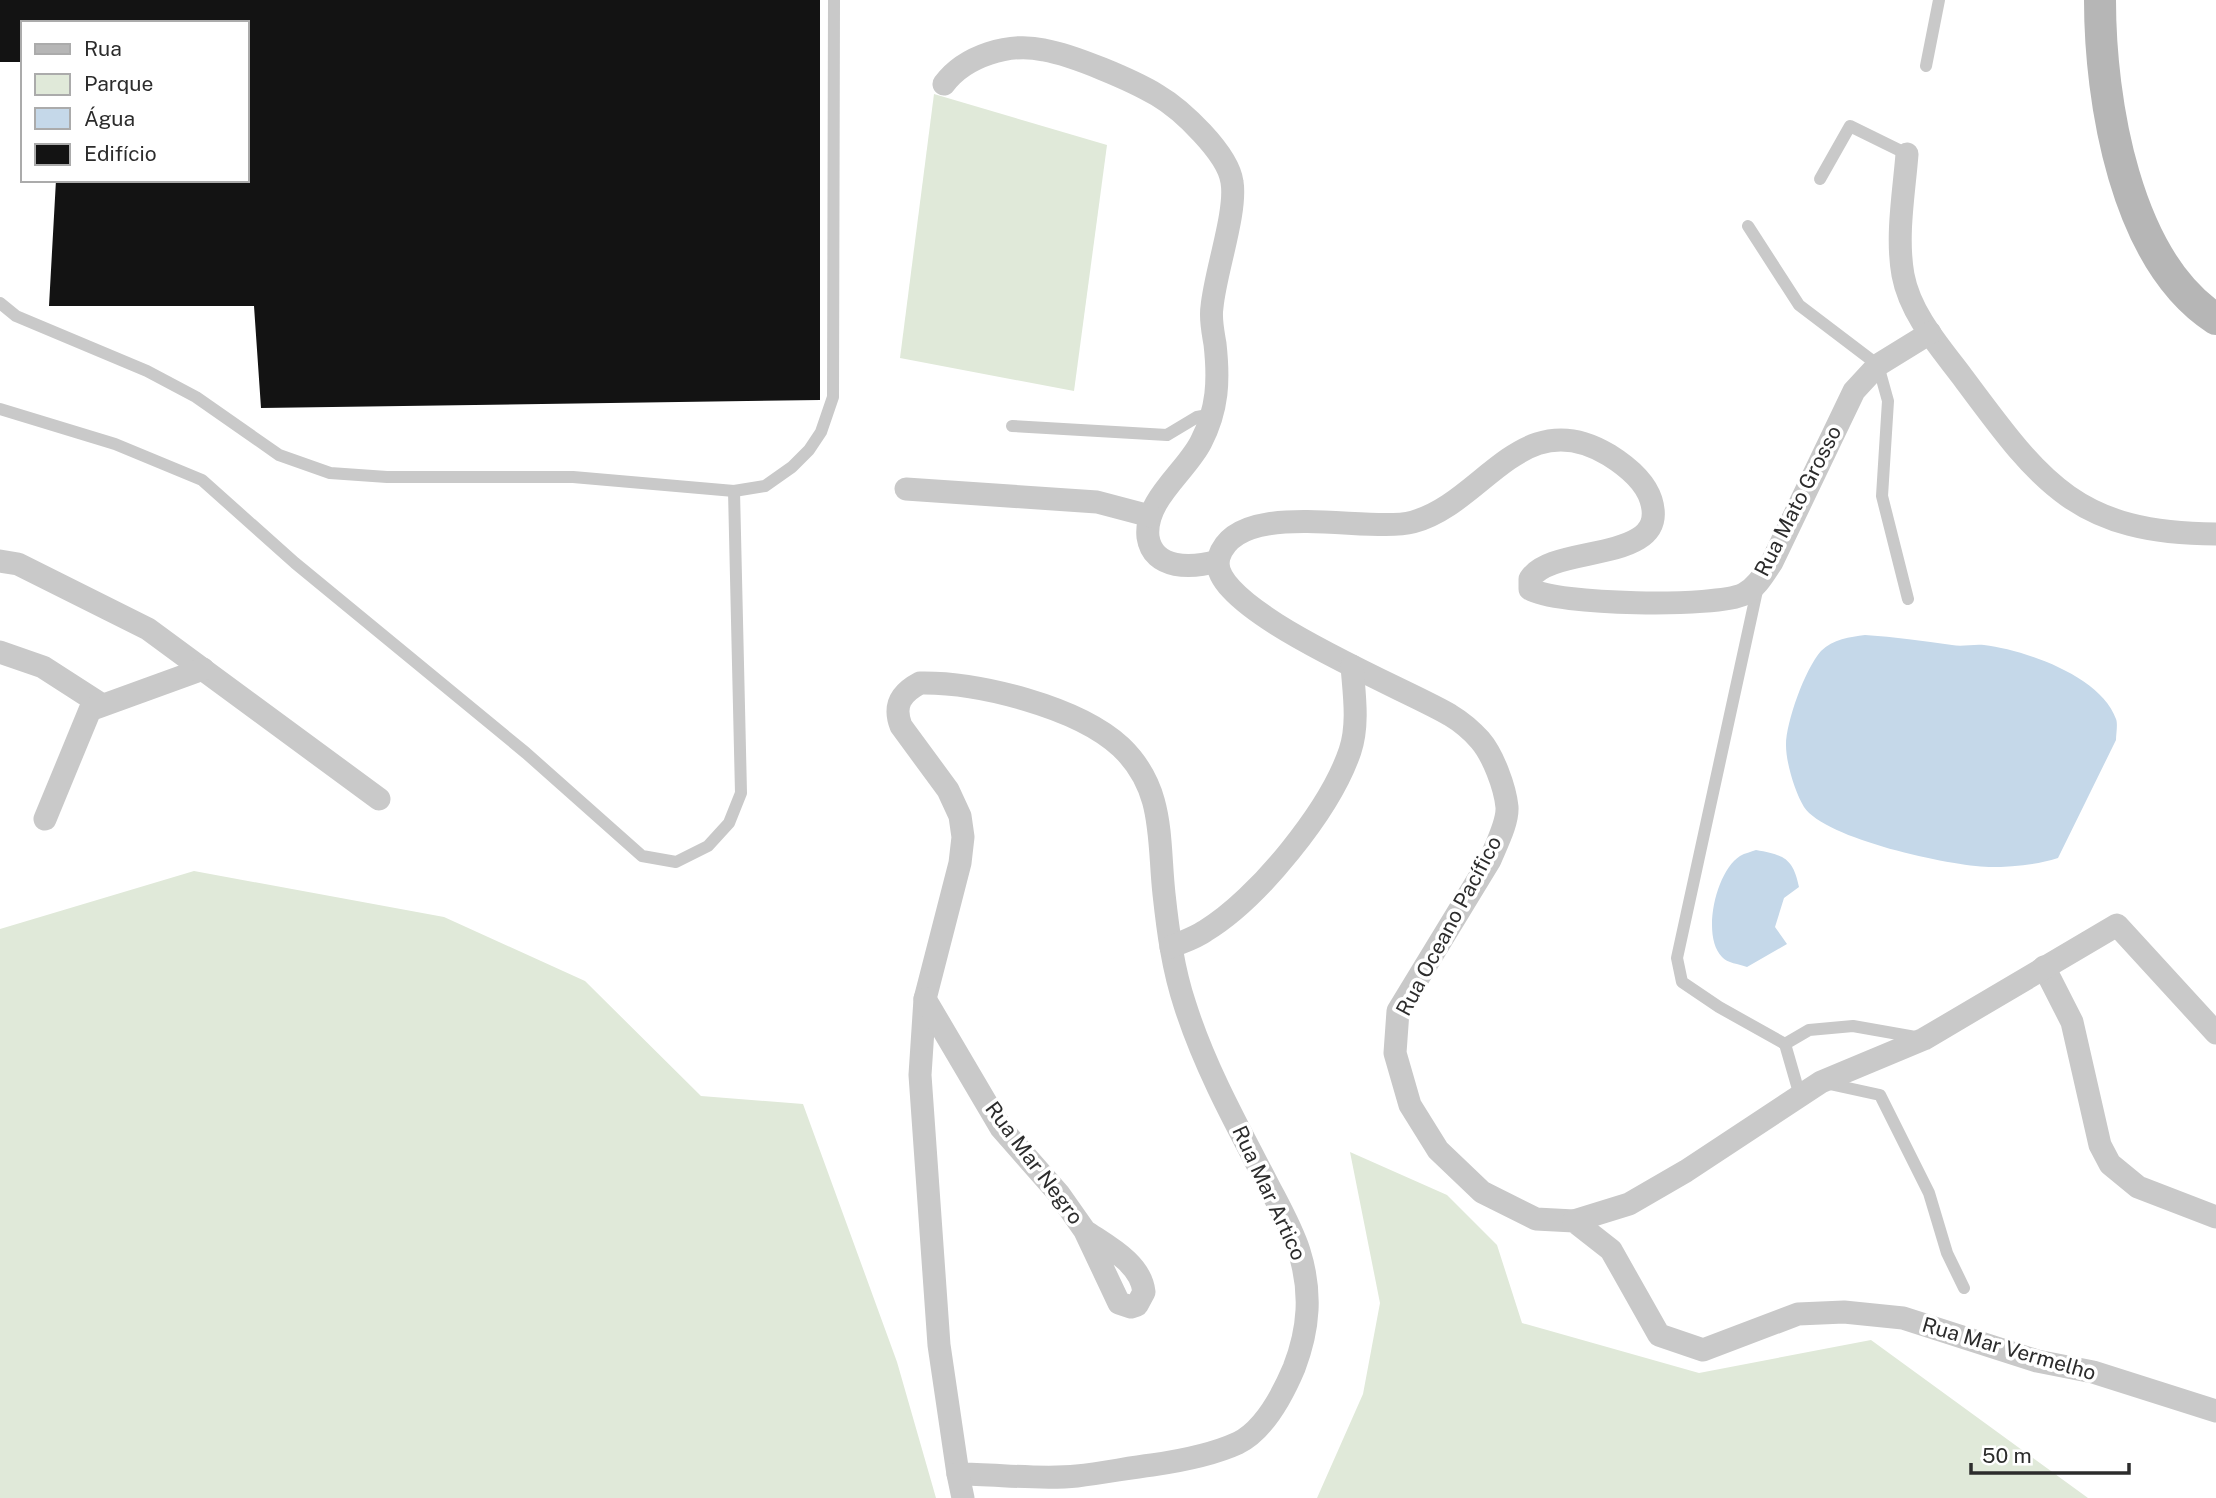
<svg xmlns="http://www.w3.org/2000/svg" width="2216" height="1498" font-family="'Public Sans',sans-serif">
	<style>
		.green { fill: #e0e9d9 }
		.water { fill: #c5d8e9 }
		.building { fill: #131313 }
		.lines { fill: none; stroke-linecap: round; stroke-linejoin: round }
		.service { stroke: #c9c9c9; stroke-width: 12 }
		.minor { stroke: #c9c9c9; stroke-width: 23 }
		.secondary { stroke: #b6b6b6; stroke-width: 32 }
		.labels { text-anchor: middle; stroke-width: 7; stroke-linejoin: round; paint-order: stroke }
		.street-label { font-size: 21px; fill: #2c2c2c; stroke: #fff }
	</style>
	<rect width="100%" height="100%" fill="#fff"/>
	<g class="green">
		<path d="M934,94L1107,145L1074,391L900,358Z"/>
		<path d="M194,871L444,917L585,981L701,1096L803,1104L897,1362L936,1498H0V929Z"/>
		<path d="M1350,1152L1447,1195L1497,1245L1522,1323L1699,1373L1871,1340L2088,1498H1317L1363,1394L1380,1303Z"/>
	</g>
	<g class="water">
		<path d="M1865,635C1895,637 1923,641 1952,645C1962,647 1973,644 1984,645C2025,650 2101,676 2116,719C2118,724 2116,734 2116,740L2058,858C2035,865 2014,867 1989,867C1950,866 1825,839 1804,807C1795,792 1786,763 1786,745C1786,722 1805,669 1821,651C1833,639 1850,637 1865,635Z"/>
		<path d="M1756,850C1784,855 1793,858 1799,887L1784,898L1775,927L1787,944L1747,967C1739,964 1727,963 1722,957C1701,936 1716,871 1740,856C1745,853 1751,852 1756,850Z"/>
	</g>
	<path class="building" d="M0,0H820V400L261,408L254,306H49L56,180H247V23H23V62H0Z"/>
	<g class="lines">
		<g class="service">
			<path d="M1926,66L1939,0"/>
			<path d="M1820,179L1850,126L1907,154"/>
			<path d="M1748,226L1799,305L1878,365L1888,401L1882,496L1908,599"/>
			<path d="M0,303L16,316L147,371L196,397L279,455L330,473L387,477H573L734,491L765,486L792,467L809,450L821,432L833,397L834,0"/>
			<path d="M0,409L115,444L202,480L295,563L526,753L642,856L676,862L708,846L729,823L741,793L734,491"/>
			<path d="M1012,426L1167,435L1197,417L1213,414"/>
			<path d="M1758,586L1677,958L1682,982L1719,1007L1785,1044"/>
			<path d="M1825,1083L1880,1095L1929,1193L1947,1253L1964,1288"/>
			<path d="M1800,1096L1785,1044L1809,1030L1853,1026L1921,1038"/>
		</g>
		<g class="minor">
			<path d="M944,84C965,56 1009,42 1044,50C1073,55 1132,80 1157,95C1181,109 1228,153 1232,182C1237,212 1215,273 1212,307C1210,319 1213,332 1215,344C1219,380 1218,409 1201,442C1186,472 1144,500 1148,537C1153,571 1193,568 1218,561"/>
			<path d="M1907,154C1904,193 1896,236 1903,275C1910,313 1939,346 1961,375C2039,480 2075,534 2216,534"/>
			<path d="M1930,333L1878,365L1854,391L1772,562C1764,574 1757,587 1744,594C1717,608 1555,605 1530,589V579C1552,543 1671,565 1651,500C1645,481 1625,465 1609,455C1522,402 1484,503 1413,522C1368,534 1238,497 1219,557C1202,608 1412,691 1450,715C1460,721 1472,731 1480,740C1493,755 1505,787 1507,807C1508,823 1496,845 1490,860L1398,1011L1395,1053L1410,1105L1438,1150L1482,1192L1536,1219L1574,1221L1611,1250L1659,1335L1703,1350L1798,1314L1844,1312L1903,1318L2037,1361L2093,1372L2216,1411"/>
			<path d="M906,489L1097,502L1150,516"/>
			<path d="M0,561L18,564L148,629L379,799"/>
			<path d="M0,652L43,667L102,705"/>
			<path d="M920,683C978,682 1078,707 1121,747C1165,789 1158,839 1164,894C1168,931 1173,969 1185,1005C1204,1065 1235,1122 1264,1177C1276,1201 1291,1226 1299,1251C1312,1292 1309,1329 1294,1368C1283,1394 1264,1430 1238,1443C1212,1455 1180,1461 1152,1465C1128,1468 1103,1473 1077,1476C1039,1480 997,1474 958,1474L939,1345L920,1075L925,999L960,863L963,837L960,816L948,790L901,726C893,705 901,693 920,683Z"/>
			<path d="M45,819L90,710L203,669"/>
			<path d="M1171,947C1182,942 1195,938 1205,931C1258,899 1330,810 1350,751C1359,724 1354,693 1352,666"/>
			<path d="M2044,967L2072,1022L2100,1145L2110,1164L2138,1187L2216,1217"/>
			<path d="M925,999L1001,1128L1059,1194L1085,1231L1119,1303L1131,1307L1137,1305L1144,1292C1141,1263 1107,1246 1085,1231"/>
			<path d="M1574,1221L1629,1204L1686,1171L1821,1082L1924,1039L2117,925L2216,1033"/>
			<path d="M958,1474L963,1498"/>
		</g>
		<path class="secondary" d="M2100,0C2100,100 2125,260 2216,319"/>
	</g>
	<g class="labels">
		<g class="street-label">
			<text transform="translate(1798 501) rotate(-63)" y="7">Rua Mato Grosso</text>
			<text transform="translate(1449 926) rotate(-62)" y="7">Rua Oceano Pacífico</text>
			<text transform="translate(1034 1163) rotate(53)" y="7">Rua Mar Negro</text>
			<text transform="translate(1269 1193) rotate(65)" y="7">Rua Mar Artico</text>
			<text transform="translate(2009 1349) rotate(16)" y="7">Rua Mar Vermelho</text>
		</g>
	</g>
	<rect x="21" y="21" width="228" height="161" fill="#ffffff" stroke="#ababab" stroke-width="2"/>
	<rect x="35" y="44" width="35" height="10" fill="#b6b6b6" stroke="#ababab" stroke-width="2"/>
	<text x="84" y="56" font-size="21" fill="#2c2c2c">Rua</text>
	<rect x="35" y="74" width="35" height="21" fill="#e0e9d9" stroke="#ababab" stroke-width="2"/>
	<text x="84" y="91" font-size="21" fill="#2c2c2c">Parque</text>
	<rect x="35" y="108" width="35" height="21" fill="#c5d8e9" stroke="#ababab" stroke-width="2"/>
	<text x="84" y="126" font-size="21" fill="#2c2c2c">Água</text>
	<rect x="35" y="144" width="35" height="21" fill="#131313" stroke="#ababab" stroke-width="2"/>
	<text x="84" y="161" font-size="21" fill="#2c2c2c">Edifício</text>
	<path d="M1971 1463v10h158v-10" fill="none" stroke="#2c2c2c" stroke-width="3.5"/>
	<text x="1982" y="1463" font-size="21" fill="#2c2c2c" stroke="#ffffff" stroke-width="5" paint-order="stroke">50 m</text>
</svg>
